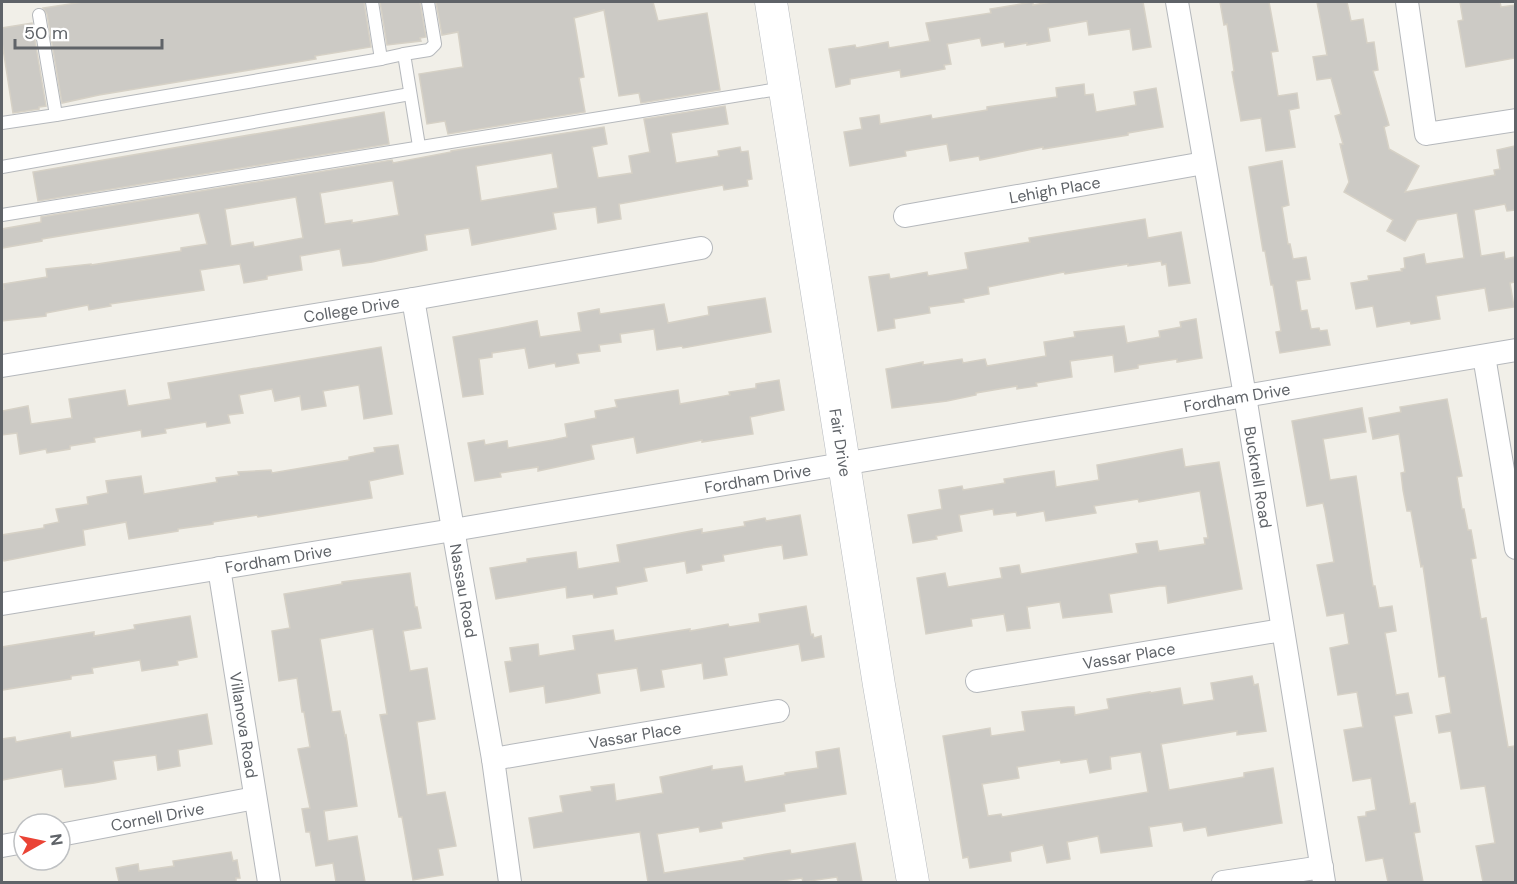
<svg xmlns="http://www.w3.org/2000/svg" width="1517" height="884" font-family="'DM Sans',sans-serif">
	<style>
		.building { fill: #cccac5; stroke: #d6d1c6; stroke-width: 1.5; fill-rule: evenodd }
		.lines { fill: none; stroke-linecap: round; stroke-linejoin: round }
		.lane-casing { stroke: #b5b8bc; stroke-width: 14 }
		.street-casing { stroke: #b5b8bc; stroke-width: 24 }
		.secondary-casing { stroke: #b6babf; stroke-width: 33 }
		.lane { stroke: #fff; stroke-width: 12 }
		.street { stroke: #fff; stroke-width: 22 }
		.secondary { stroke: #fff; stroke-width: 32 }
		.labels { text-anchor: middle; stroke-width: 6; stroke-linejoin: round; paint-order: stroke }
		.street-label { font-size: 16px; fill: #5f6368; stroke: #fff }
	</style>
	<rect width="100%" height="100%" fill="#f1efe8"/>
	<g class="building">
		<path d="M83,2H364L371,47L315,56L316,59L99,95L62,103L47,14L43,8Z"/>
		<path d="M380,2H420L426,37L420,38L421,41L387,45Z"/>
		<path d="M436,2H653L658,21L707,13L720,90L641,103L639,93L619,96L604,10L574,18L584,77L579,78L585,112L448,134L445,121L427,124L419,74L463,67L458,32L442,35Z"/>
		<path d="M1033,2V5L1051,2H1143L1151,47L1133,50L1130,29L1089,35L1087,21L1048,28L1050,41L1027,45V43L1005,47L1004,42L982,46L980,38L947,44L951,64L944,65L945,69L901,77L900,70L850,79V84L836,87L829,49L855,45L856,48L888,42L889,48L930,41L926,23L991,13L990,9Z"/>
		<path d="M1220,2H1269L1278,51L1271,52L1278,96L1297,93L1299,108L1289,110L1295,147L1266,151L1261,118L1241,121L1232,72L1234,71L1227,24L1224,25Z"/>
		<path d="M1317,2H1347L1351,21L1363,19L1367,43L1374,42L1378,70L1373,71L1389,125L1384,127L1389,149L1419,166L1405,192L1495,175L1494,170L1500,169L1497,150L1515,146V210L1507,211L1505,204L1474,210L1481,256L1504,252L1505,259L1515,257V282L1510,283L1514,307L1489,311L1485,288L1436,296L1440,319L1411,324L1410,321L1377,327L1373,306L1356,309L1351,283L1369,280L1368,276L1402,271L1401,269L1405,268L1404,258L1424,254L1426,264L1464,258L1457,213L1417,220L1405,241L1387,231L1393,220L1344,192L1349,182L1340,144H1343L1335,116L1341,114L1331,78L1317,80L1313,57L1327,55Z"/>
		<path d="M1460,2H1500L1501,7L1515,5V58L1466,67L1458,21L1463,20Z"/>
		<path d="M32,23L46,106L39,107V109L13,113L2,42V28Z"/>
		<path d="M1084,84L1085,95L1093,94L1096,112L1136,105L1134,92L1156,88L1163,127L1128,133V135L1043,149V147L980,160L979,156L950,161L947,144L905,151L906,156L850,166L844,132L862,129L860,118L879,115L880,124L931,115L932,119L987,110V107L1057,97L1056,88Z"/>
		<path d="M725,106L728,124L671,133L676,163L719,156L718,151L740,147L741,152L748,151L752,179L747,180L748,186L724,190L723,185L619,204L621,219L598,223L596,207L553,213L556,229L472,245L469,228L425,235L427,250L372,262L343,266L340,249L300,256L302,270L267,276V279L244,283L240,264L200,270L204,290L110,304L111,306L89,310L88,305L46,313V316L2,321V290L4,289L3,284L47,277L46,269L91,264V265L181,251V248L207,244L199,213L42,239V241L2,248V229L41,222V217L392,160L393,163L451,152V151L604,127L607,144L592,147L598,178L632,173L629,156L650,152L644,119ZM552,153L558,188L481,201L476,166ZM390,181H393L399,215L352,223V220L325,224L320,193ZM296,197L303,238L254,247L253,242L231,246L225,209Z"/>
		<path d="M384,112L389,144L38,201L33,172Z"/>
		<path d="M1282,161L1289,205L1282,207L1288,244H1290L1293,259L1306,257L1310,279L1296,281L1301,311L1307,310L1311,329L1319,328L1320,331L1327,330L1330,345L1280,353L1276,332L1281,331L1273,285H1271L1265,251H1263L1249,167Z"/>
		<path d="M1145,219L1148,238L1181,232L1190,283L1169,286L1166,264L1162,265L1161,261L1128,266V264L1065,274L1064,272L988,287L989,294L963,299L964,302L929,307L930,313L894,319L895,328L878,331L869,277L889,274L890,279L927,272L928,276L968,269L965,253L1030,242L1029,238Z"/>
		<path d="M765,298L771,332L683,348L682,346L657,350L654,329L620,334L621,342L599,345L600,351L577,354L579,363L556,367L555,363L529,368L525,348L492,353V357L479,359L483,394L463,397L453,337L537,321L540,337L581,331L578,313L599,309L600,314L664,304L668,323L709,315L708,307Z"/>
		<path d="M1196,319L1202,358L1177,362V359L1138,365V368L1115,372L1113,355L1070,361L1072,377L1036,383L1037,386L1017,389V386L976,393V395L947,401L892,408L886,369L923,362V365L962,359L963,363L985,359L987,366L1046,356L1044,342L1075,337L1074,332L1124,326L1127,343L1160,337L1159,331L1181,327L1180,322Z"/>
		<path d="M381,347L392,414L364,419L359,385L323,391L326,406L302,410L300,396L275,401L272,389L239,395L243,413L228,415L230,423L207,427L206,422L165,429L166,433L142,437L141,430L94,438L95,442L70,446V449L47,453L46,449L20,454L17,433L2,435V411L28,406L31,424L72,418L69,399L125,390L128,406L171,399L168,383Z"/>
		<path d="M779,380L784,410L750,417L753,434L702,442V440L637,453L634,437L591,445L594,459L538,471V467L500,473L501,477L475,481L468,443L484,440L485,445L507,441L508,448L553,440L567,437L565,424L596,418L595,411L617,407L615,400L678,390L680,404L730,395L729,392L756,388V384Z"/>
		<path d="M1447,399L1462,476L1457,477L1462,509H1464L1468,530H1471L1476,558L1471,559L1481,619L1486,618L1508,747L1514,746L1515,758V882H1483L1476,846L1495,843L1485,786L1461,789L1451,731L1439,733L1436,716L1451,713L1445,676L1439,677L1423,566L1421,567L1411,511H1407L1403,490L1401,473L1405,472L1399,434L1373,439L1369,418L1401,412L1400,407Z"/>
		<path d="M1362,408L1366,432L1323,439L1330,480L1356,476L1373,586H1375L1379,608L1392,606L1396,631L1385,633L1396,695L1408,693L1412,713L1394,716L1410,804L1415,803L1420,832L1414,833L1423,882H1388L1383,858L1366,861L1358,817L1366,816V812L1376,810L1371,778L1353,781L1344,730L1363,727L1357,692L1338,695L1330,648L1349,644L1344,613L1327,616L1317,565L1334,562L1325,511L1323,503L1307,506L1292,421Z"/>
		<path d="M398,445L403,474L369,481L372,498L258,517L257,515L213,522V524L178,529V531L129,539L126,522L83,530L85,545L24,557L4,561L2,559V535L44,528V525L59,522L56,509L88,504L87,497L108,493L106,481L141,476L144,494L217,482L216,478L239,475L238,472L271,470L272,473L349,460V457L375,452L374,448Z"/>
		<path d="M1182,449L1185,467L1219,462L1242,589L1168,603L1166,586H1159L1109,594L1112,612L1063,618L1060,602L1027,607L1030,628L1007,631L1004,614L971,619L972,626L926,634L917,578L945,573L948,587L1002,578L1000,568L1019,565L1021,574L1138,553L1136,544L1157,541L1159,551L1205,544L1204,538H1208L1200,491L1139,502L1138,499L1094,506L1096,513L1046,521L1044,511L1017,516L1016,512L994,515L993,509L959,515L962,531L936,536L937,539L913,543L908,515L942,509L939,490L962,486L963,490L1005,483L1004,479L1054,471L1056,487L1099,480L1097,465Z"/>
		<path d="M800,515L807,555L784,559L782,545L768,547L723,555L724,561L701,565L702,570L687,573L685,561L644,568L647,581L616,587L617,594L594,598L593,594L567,598L566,587L496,599L490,568L527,562V559L576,552L578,569L620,562L617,545L702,529V533L745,526L744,522L765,518L766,521Z"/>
		<path d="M410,573L415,607H417L421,628L403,631L410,671L427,668L435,719L417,722L427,795L445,792L456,846L438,849L443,875L413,880L402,817H399L380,715L387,714L373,629L320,639L332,712L340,711L345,736L346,735L357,806L324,811L328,841L357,836L365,882H336L333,863L316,866L310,832H306L302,809L310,808L298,749L310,747L304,712H302L297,678L279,681L272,631L290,628L284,594L342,584V582Z"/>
		<path d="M806,606L811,635L813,634L814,638L821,636L824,657L802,661L799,644L724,658L727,675L704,679L702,663L661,670L664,687L641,691L637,668L597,674L600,693L569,699L546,703L544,686L510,692L505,662L512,661L510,648L538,644L539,656L575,650L573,636L613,630L615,641L690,629V631L728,624L729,627L760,622L759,614Z"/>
		<path d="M190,616L197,657L177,661L178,665L142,671L140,660L92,668L93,673L71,676V679L2,690V647L94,632V636L135,629L134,625Z"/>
		<path d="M1252,676L1254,685L1258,684L1266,731L1237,735V731L1161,744L1169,790L1244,777V773L1273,768L1282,823L1208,836L1206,827L1184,831L1182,822L1149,827L1152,846L1101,853L1098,836L1067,842L1070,859L1047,863L1043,845L1010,852L1011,861L970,868L968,857L963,858L943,736L990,728L991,736L1025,731L1022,712L1068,707H1074L1075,715L1109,709L1107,699L1150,692V693L1180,688L1183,705L1214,700L1211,683ZM1141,752L1148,792L1002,817L1001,814L988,816L982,784L1019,778L1017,767L1060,760L1061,763L1087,759L1090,773L1111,769L1110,757Z"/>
		<path d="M207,714L212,744L178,750L180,766L158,770L156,755L113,761L116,779L94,783L65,787L62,769L2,780V739L15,737L16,742L70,732L71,738Z"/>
		<path d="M839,748L846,794L784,804L785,811L721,822L722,828L700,832L699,827L657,834L664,873L745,860L744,858L790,850L791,854L855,843L862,882H838L837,877L803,882L802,878L775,882H648L640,832L534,848L529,818L563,812L560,796L592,791L591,787L614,784L616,801L663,793L660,777L712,766V770L742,766L745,782L785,775V773L818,768L816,752Z"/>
		<path d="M231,852L233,861L237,860L240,878H236V882H119L116,868L138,864L139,871L174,866L173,861Z"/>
	</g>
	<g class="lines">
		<g class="lane-casing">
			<g id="lane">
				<path d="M372,2L381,59L404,54"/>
				<path d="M56,115L381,59"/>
				<path d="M2,123L56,115L39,15"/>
				<path d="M419,146L404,54L429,50L435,44L428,2"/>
				<path d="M2,167L410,94"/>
				<path d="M2,215L784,88"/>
			</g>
		</g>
		<g class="street-casing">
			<g id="street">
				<path id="s1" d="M1177,2L1245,396L1324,882"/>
				<path d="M1407,2L1426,134L1516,120"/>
				<path id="s2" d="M905,216L1204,163"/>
				<path id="s3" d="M413,299L493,759L510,882"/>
				<path d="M1484,356L1516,548"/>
				<path id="s4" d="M2,366L413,299L701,248"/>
				<path id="s5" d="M219,568L269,882"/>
				<path id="s6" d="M2,604L453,530L1516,350"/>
				<path id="s7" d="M977,681L1282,630"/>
				<path id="s8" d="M493,759L778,711"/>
				<path id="s9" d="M60,835L255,798"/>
				<path d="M2,846L24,842"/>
				<path d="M1223,882L1322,867"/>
			</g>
		</g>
		<g class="secondary-casing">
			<g id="secondary">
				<path id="s10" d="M771,2L879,685L913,882"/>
			</g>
		</g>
		<use href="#lane" class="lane"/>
		<use href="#street" class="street"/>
		<use href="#secondary" class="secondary"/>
	</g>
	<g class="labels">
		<g class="street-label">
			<text dy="6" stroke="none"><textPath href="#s2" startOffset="152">Lehigh Place</textPath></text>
			<text dy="6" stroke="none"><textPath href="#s4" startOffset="354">College Drive</textPath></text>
			<text dy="6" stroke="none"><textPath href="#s6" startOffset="1252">Fordham Drive</textPath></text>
			<text dy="6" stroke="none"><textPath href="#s10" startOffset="446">Fair Drive</textPath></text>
			<text dy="6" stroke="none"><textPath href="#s1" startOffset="482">Bucknell Road</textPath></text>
			<text dy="6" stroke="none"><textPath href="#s6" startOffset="766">Fordham Drive</textPath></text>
			<text dy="6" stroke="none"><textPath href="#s6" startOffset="280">Fordham Drive</textPath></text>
			<text dy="6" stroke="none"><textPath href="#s3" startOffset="296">Nassau Road</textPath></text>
			<text dy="6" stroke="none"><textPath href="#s7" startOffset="154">Vassar Place</textPath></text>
			<text dy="6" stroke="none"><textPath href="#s5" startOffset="159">Villanova Road</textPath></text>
			<text dy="6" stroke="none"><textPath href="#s8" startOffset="144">Vassar Place</textPath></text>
			<text dy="6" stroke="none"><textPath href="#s9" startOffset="99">Cornell Drive</textPath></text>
		</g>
	</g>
	<rect width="1517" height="884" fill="none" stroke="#5f6368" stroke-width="6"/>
	<g transform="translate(42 842) rotate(81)"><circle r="28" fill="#ffffff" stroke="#bfc1c3" stroke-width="1.5"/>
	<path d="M0-4.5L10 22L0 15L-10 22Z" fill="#ea4335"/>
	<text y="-9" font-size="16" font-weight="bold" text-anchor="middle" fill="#5f6368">N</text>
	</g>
	<path d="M15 39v9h147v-9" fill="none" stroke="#5f6368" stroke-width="3"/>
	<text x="24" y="39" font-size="18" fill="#5f6368" stroke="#ffffff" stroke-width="4.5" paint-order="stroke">50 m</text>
</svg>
